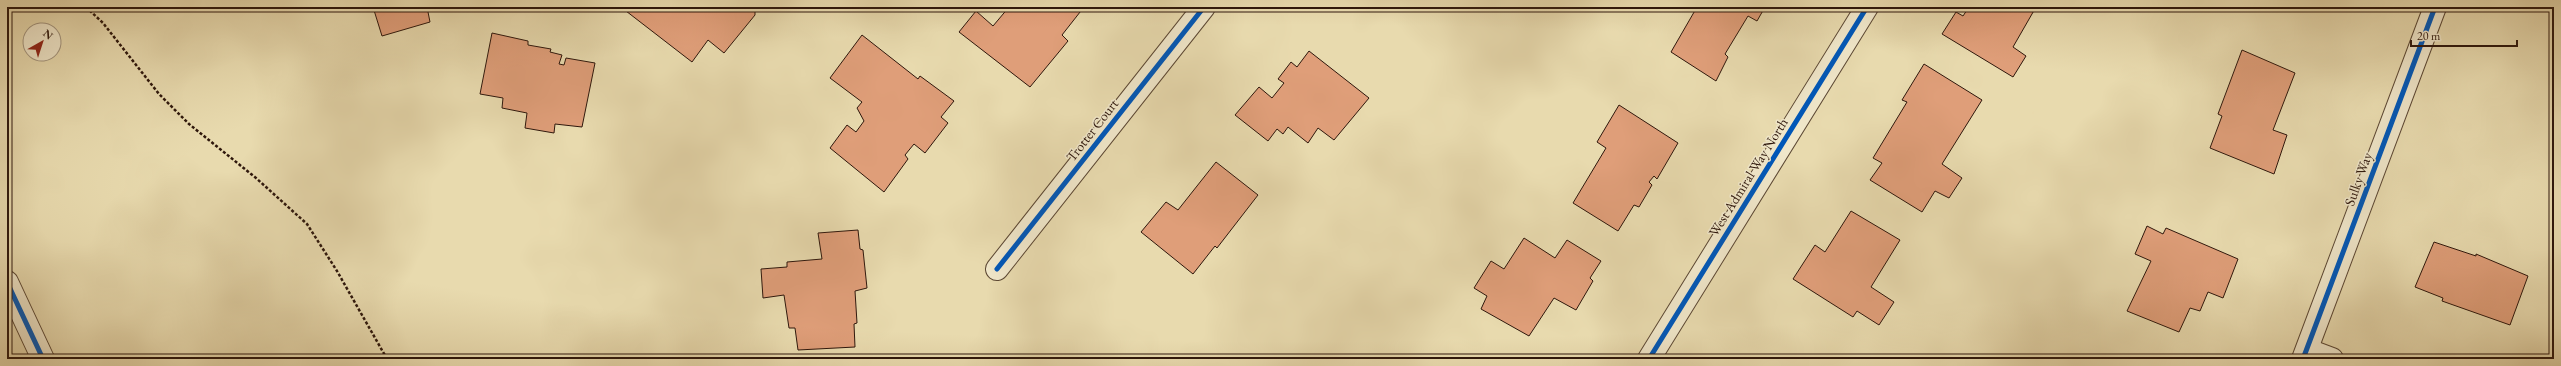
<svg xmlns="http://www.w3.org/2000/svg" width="2561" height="366" font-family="'EB Garamond',serif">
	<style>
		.building { fill: #df9e79; stroke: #2e170c }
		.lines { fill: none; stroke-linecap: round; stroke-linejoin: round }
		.minor-casing { stroke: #5c4834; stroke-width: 24 }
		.path { stroke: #2e170c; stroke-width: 2.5; stroke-dasharray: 3 2; stroke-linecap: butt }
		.minor { stroke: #f0e7ca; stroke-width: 22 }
		.cycleway-casing { stroke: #f0e7ca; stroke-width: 8 }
		.cycleway { stroke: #0057b8; stroke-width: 5 }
		.labels { text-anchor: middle; stroke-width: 3; stroke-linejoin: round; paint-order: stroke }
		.street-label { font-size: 14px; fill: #2e170c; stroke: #f0e7ca }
	</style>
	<rect width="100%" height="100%" fill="#e8daae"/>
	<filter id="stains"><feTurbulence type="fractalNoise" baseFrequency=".005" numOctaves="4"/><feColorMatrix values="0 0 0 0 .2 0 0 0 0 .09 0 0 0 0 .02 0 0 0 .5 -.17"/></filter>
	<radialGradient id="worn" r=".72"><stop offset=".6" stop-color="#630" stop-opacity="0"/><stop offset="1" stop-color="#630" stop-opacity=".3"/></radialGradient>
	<g class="building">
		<path d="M373,7H427L430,22L382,36Z"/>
		<path d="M629,7H755V15L724,53L708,40L692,62L626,11Z"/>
		<path d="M1009,7L1032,9L1084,7L1062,35L1068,41L1030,87L959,32L976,11L993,26Z"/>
		<path d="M1697,7H1765L1757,21L1748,16L1725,54L1728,57L1716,81L1671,52Z"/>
		<path d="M1969,7H2036L2013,47L2026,56L2013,77L1942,34L1956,12L1963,16Z"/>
		<path d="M492,33L528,41V45L551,49L550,52L562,55L559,64L564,65L566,58L595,63L582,127L555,124L554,133L525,128L527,113L502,108L503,98L480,94Z"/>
		<path d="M862,35L918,79L920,76L954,101L941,117L948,123L925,153L914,144L905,155L908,159L884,192L830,148L847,125L856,132L864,121L857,108L862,102L830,78Z"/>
		<path d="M2242,50L2295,73L2273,130L2287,135L2274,174L2210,148L2222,116L2218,114Z"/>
		<path d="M1309,51L1369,98L1334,140L1318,128L1308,143L1288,127L1283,134L1277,129L1268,141L1235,115L1259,87L1272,98L1284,83L1278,79L1291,62L1297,67Z"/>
		<path d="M1924,64L1982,100L1942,164L1962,178L1949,198L1935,191L1922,212L1870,180L1882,163L1873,158L1907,102L1902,100Z"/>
		<path d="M1619,105L1678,143L1657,179L1654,176L1649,182L1652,185L1639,207L1634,205L1618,231L1573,203L1606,148L1597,142Z"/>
		<path d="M1216,162L1258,195L1217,248L1215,246L1193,274L1141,232L1166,202L1178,210Z"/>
		<path d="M1851,211L1900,240L1871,287L1894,302L1879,325L1857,311L1853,317L1793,279L1815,245L1825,252Z"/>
		<path d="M2147,226L2163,234L2166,228L2238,259L2223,298L2208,292L2200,311L2190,308L2179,332L2127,311L2151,261L2135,254Z"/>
		<path d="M858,230L860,249L863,250L867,288L855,291L857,323L854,324L855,347L798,350L795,328H789L784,295L763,298L761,269L787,267V262L822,259L818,233Z"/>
		<path d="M1524,238L1555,258L1567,240L1601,261L1590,278L1593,281L1576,310L1554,298L1529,336L1481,309L1487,296L1474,288L1491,261L1504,269Z"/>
		<path d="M2434,242L2476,256V254L2528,276L2510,325L2442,301L2443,298L2415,287Z"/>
	</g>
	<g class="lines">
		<g class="minor-casing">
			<g id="minor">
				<path d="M997,269L1204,7"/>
				<path d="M7,282L43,359"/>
				<path d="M2308,350L2332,359"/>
				<path d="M1649,359L1867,7"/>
				<path d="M2303,359L2435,7"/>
			</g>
		</g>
		<path class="path" d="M86,7L103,23L159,94L189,124L256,178L307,224L337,271L387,359"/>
		<use href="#minor" class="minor"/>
		<g class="cycleway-casing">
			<g id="cycleway">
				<path d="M997,269L1204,7"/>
				<path d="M7,282L43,359"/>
				<path d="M1649,359L1867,7"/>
				<path d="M2303,359L2435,7"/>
			</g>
		</g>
		<use href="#cycleway" class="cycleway"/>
	</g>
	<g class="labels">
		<g class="street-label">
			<text transform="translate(1092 130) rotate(-52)" y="5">Trotter Court</text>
			<text transform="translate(1748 177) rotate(-58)" y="5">West Admiral Way North</text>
			<text transform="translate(2358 179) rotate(-70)" y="5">Sulky Way</text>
		</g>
	</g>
	<rect width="2561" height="366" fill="none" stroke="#e8daae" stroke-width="24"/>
	<rect x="8" y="8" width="2545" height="350" fill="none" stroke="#2e170c" stroke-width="2"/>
	<rect x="12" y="12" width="2537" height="342" fill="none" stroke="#2e170c"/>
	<g transform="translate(42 42) rotate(39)"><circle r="19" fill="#f0e7ca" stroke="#a2947e"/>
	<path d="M0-3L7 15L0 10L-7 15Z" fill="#8f2418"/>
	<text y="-6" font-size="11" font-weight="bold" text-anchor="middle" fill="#2e170c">N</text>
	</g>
	<path d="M2411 40v6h106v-6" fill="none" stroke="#2e170c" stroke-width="2"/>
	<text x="2417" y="40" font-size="12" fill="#2e170c" stroke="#f0e7ca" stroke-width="3" paint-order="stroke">20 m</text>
	<rect width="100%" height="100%" filter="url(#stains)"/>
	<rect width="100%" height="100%" fill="url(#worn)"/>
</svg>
